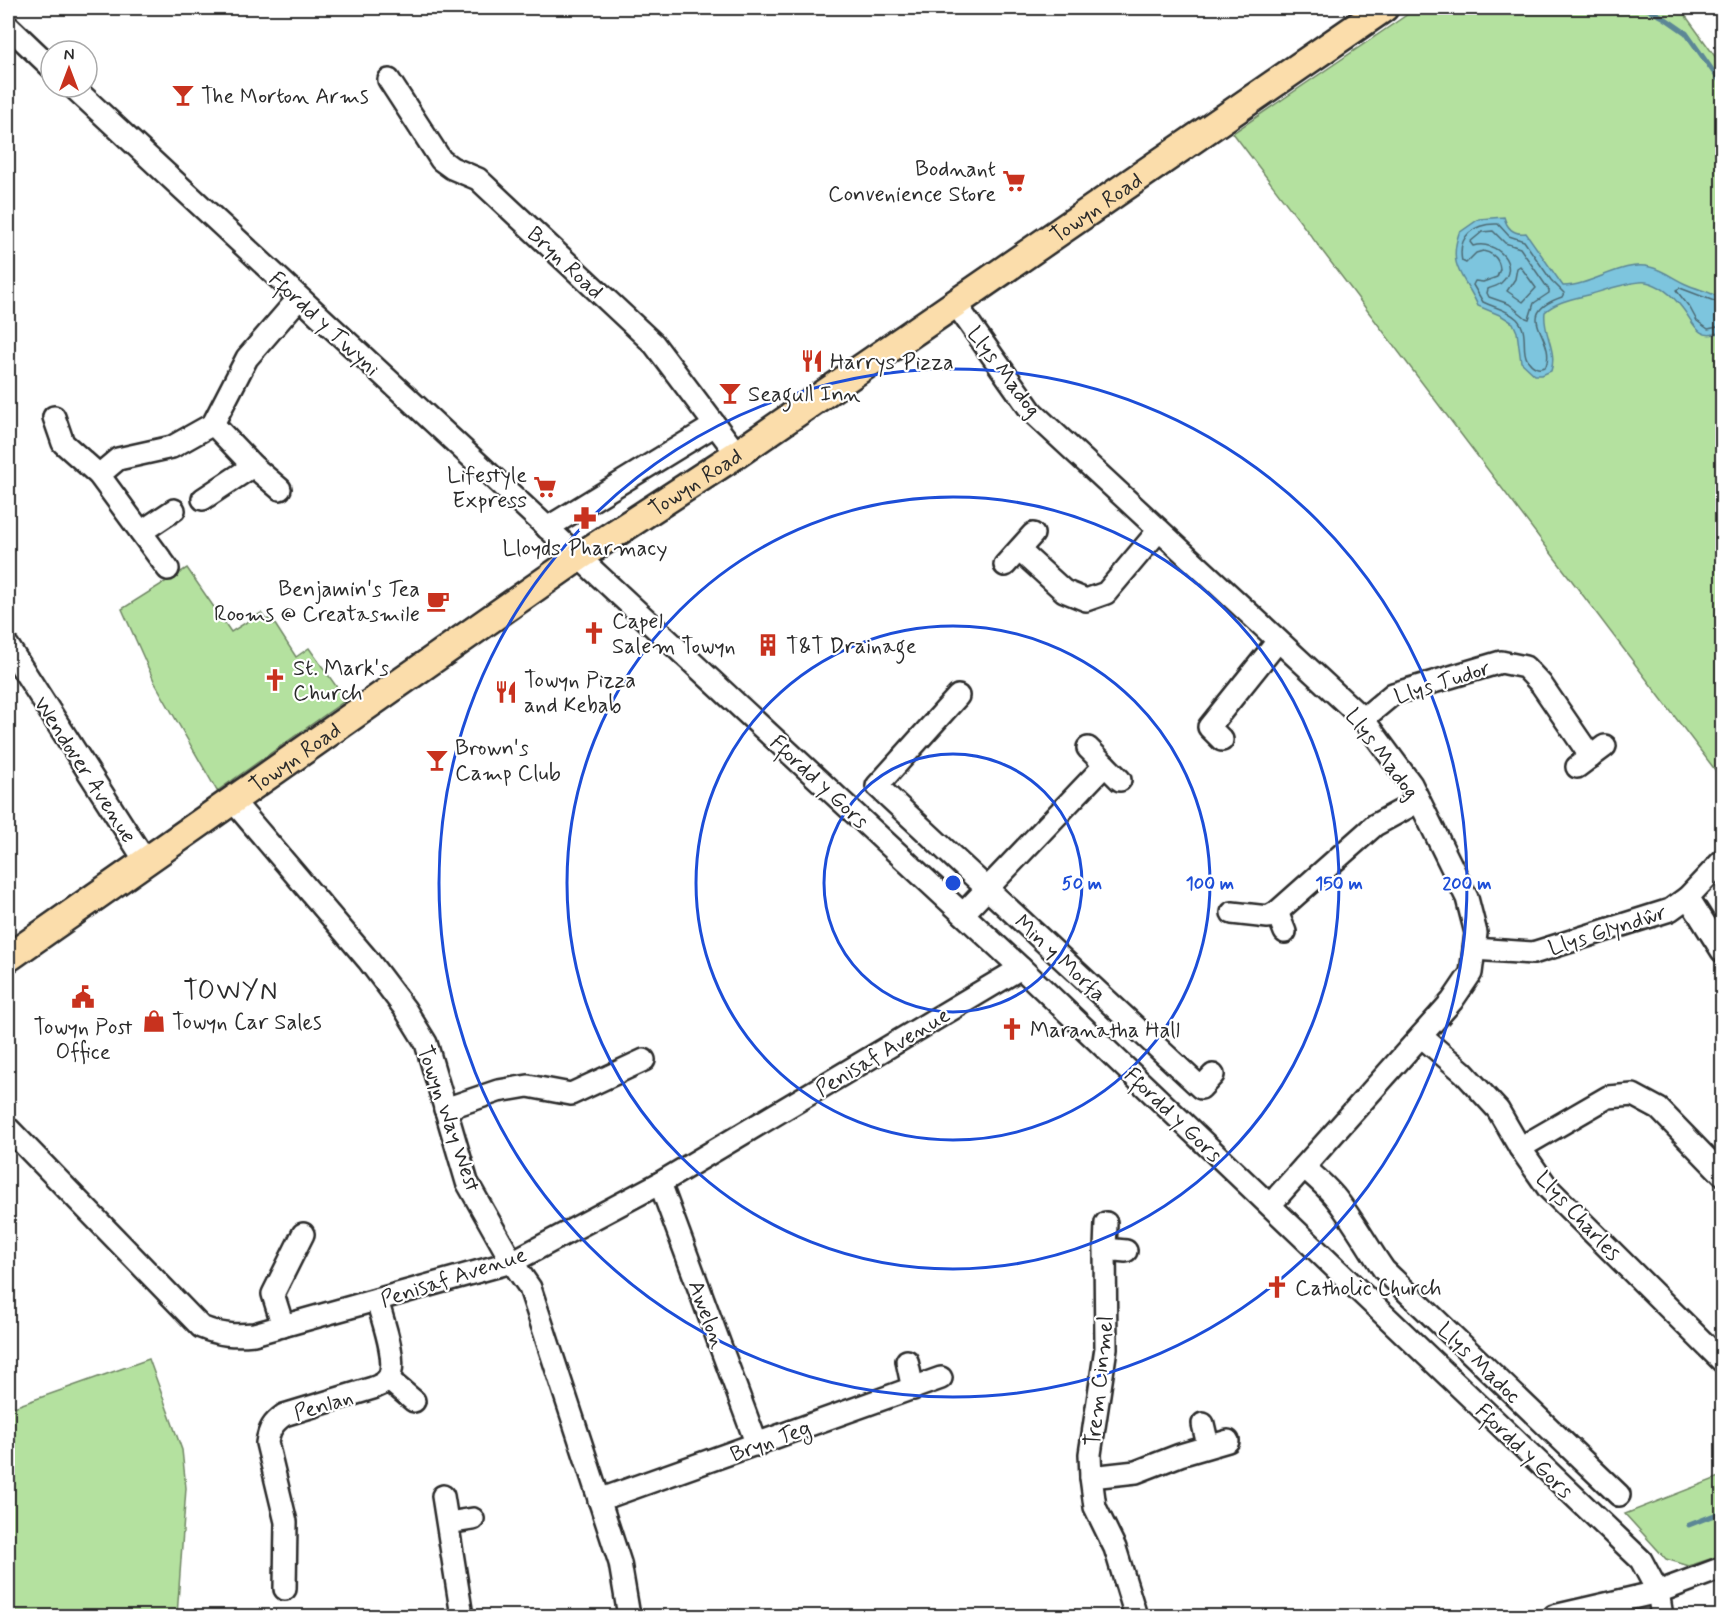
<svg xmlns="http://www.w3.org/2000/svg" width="1730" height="1624" font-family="Mynerve,sans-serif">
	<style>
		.green { fill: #b4e19f; stroke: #708665; stroke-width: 1.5 }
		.water { fill: #7dc5de; stroke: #5c8796; stroke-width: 1.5 }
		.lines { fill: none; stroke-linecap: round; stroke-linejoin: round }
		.shore { stroke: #4c6973; stroke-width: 1.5 }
		.stream { stroke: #5c8796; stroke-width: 5 }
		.minor-casing { stroke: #2b2b2b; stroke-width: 26 }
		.major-casing { stroke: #2b2b2b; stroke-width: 32 }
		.minor { stroke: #fff; stroke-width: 21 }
		.major { stroke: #fbddab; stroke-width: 27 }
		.ring { fill: none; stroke: #1d4ed8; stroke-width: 3 }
		.labels { text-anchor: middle; stroke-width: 4.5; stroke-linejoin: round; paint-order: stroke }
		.poi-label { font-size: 22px; fill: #2b2b2b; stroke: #fff; text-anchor: start }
		.street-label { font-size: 22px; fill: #2b2b2b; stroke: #fff }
		.quarter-label { font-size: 26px; letter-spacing: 1.5px; fill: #2b2b2b; stroke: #fff }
		.centre { fill: #1d4ed8; stroke: #fff; stroke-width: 3 }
		.ring-label { font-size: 18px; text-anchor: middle; font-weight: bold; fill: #1d4ed8; stroke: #fff; stroke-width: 4.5; stroke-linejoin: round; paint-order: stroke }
	</style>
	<rect width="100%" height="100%" fill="#fff"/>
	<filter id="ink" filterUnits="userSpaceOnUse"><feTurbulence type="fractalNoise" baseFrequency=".0167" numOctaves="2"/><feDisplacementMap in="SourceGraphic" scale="12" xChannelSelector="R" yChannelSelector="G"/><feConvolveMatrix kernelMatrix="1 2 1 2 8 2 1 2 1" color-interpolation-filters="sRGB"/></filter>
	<g filter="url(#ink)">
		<g class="green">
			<path d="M1417,8H1680L1722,66V779L1233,133Z"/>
			<path d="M187,568L231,632L261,613L266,620L271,618L296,657L309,648L346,700L217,791L155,683L122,609Z"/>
			<path d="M149,1359L182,1450L186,1488L177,1616H8V1409Z"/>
			<path d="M1722,1476V1555L1689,1566L1666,1559L1625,1514Z"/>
		</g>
		<path class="water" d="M1504,217C1507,228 1514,235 1526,233L1563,286C1592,286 1623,260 1650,267C1664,270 1675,280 1688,285C1699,290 1714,292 1722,300V327L1721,332C1698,342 1694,323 1683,309C1674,297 1661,285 1646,282C1635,280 1605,290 1592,294C1577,298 1556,301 1545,312C1542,333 1558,350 1551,371L1542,375H1535L1521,362L1517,332L1513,323L1502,316L1478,306C1466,277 1447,269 1459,233L1479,219Z"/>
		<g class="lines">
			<g class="shore">
				<path d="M1498,224L1509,236L1524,241L1551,280L1564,293L1562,297C1510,315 1557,336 1546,366C1539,371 1532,367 1527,359C1521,349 1529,332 1517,319C1507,309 1495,308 1483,302L1473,285L1475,281L1483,282L1497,277L1500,269C1499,259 1493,253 1483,251L1476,253L1466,263L1462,261C1457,236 1474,223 1498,224Z"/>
				<path d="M1493,231L1505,243L1520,248L1549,290V293L1534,303L1529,319L1526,318L1509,304L1489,297L1487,293L1488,289C1492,287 1498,286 1501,283C1521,266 1497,239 1473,246L1470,242L1482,232Z"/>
				<path d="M1520,266L1536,288L1523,302L1507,291L1515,279L1517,268Z"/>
				<path d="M1722,304L1680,288L1676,290L1690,308L1697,321L1708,329L1722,326"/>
			</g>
			<g class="stream">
				<path d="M1645,8L1663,17L1686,33L1722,84"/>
				<path d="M1689,1525L1722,1512"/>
			</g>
			<g class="minor-casing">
				<g id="minor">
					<path d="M8,26L51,67"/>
					<path d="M389,80L441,160L452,168L478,179L654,344L737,454"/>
					<path d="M73,87L1021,968L1641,1560L1658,1592L1662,1616"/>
					<path d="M955,303L1032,412L1363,719L1411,784L1467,898L1476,933L1471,973L1452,1001L1270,1205"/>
					<path d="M54,417L63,443L99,475L168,569"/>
					<path d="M213,424L253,466L280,489"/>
					<path d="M99,475L118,459L172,447L213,424L247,358L299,298"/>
					<path d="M203,499L253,466"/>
					<path d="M547,528L715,425"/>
					<path d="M141,532L174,510"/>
					<path d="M1019,550L1064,591L1086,600L1106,593L1159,530"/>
					<path d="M1005,565L1033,534"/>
					<path d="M8,646L146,862"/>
					<path d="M958,696L877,786L1201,1088L1213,1075"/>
					<path d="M1363,719L1393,694L1501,662L1525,667L1541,684L1591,757"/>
					<path d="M1222,740L1209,727L1278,641"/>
					<path d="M1088,748L1120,780"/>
					<path d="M1577,767L1605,746"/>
					<path d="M233,801L368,960L405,1009L426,1043L467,1182L512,1262L530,1288L620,1563L629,1616"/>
					<path d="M1688,897L1722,951"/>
					<path d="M1277,912L1285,932"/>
					<path d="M1232,913L1268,917L1277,912L1375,825L1419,801"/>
					<path d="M963,914L1105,765"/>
					<path d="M1474,949L1533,953L1670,910L1688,897L1722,861"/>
					<path d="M1421,1036L1463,1072L1498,1110L1520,1148L1548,1188L1722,1361"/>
					<path d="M445,1109L498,1091L528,1086L571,1094L644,1060"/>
					<path d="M8,1128L201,1327C220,1335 234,1336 254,1334L512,1262L660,1183L1021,968"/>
					<path d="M1520,1148L1608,1097L1633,1095L1659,1109L1722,1174"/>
					<path d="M1304,1167C1314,1176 1325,1185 1334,1196C1353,1219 1367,1246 1384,1270L1619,1495"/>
					<path d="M660,1183L757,1445"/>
					<path d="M1106,1223L1105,1249L1126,1251"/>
					<path d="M1105,1249L1106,1348L1090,1454L1091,1477L1095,1507L1115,1548L1136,1616"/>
					<path d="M283,1326L273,1294L303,1234"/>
					<path d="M907,1361L913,1389"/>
					<path d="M388,1379L414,1401"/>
					<path d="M1203,1424L1208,1445"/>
					<path d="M1091,1477L1136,1472L1180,1455L1228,1441"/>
					<path d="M443,1496L462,1616"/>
					<path d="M599,1500L941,1378"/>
					<path d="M448,1523L473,1519"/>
					<path d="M285,1589L286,1522L267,1443C269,1429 273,1423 284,1415L373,1388C380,1385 385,1384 389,1377C398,1360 382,1319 377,1300"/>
					<path d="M1554,1616L1658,1592L1722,1568"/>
				</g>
			</g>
			<g class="major-casing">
				<g id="major">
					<path id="s1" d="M8,958L579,557L737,454L1384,8"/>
				</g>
			</g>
			<use href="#minor" class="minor"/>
			<use href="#major" class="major"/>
		</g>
	</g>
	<g class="ring">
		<circle cx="953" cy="883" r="129"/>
		<circle cx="953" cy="883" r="257"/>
		<circle cx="953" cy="883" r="386"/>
		<circle cx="953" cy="883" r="514"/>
	</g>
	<defs>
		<g id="bar-bare" transform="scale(1.8)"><path d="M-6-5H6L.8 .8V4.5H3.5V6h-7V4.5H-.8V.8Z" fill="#c8321e" stroke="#fff" stroke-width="2.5" paint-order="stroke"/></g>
		<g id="supermarket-bare" transform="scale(1.8)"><path d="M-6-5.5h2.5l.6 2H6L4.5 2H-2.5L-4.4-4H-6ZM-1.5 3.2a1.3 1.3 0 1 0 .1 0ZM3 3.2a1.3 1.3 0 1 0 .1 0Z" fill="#c8321e" stroke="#fff" stroke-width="2.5" paint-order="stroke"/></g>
		<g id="restaurant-bare" transform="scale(1.8)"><path d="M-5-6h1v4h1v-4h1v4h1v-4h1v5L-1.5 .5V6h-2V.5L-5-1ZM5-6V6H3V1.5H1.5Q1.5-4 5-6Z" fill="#c8321e" stroke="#fff" stroke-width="2.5" paint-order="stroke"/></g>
		<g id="pharmacy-bare" transform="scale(1.8)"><path d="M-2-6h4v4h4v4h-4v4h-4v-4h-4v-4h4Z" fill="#c8321e" stroke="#fff" stroke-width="2.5" paint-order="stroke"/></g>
		<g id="cafe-bare" transform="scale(1.8)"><path d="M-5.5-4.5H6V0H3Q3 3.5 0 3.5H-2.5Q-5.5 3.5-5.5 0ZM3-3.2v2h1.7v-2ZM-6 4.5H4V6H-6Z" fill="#c8321e" stroke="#fff" stroke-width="2.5" paint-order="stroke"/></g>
		<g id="church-bare" transform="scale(1.8)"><path d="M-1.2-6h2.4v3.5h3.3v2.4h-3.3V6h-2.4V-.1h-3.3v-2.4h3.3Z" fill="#c8321e" stroke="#fff" stroke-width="2.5" paint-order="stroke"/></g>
		<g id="building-bare" transform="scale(1.8)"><path d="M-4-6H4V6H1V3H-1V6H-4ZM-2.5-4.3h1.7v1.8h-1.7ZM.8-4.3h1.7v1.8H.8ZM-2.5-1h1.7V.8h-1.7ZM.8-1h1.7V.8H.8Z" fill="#c8321e" stroke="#fff" stroke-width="2.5" paint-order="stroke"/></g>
		<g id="civic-bare" transform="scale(1.8)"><path d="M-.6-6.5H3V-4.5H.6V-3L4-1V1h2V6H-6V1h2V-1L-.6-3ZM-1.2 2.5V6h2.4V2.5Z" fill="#c8321e" stroke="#fff" stroke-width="2.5" paint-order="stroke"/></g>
		<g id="shop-bare" transform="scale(1.8)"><path d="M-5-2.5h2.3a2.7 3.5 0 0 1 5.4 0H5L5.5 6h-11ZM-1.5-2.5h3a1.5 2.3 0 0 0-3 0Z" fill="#c8321e" stroke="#fff" stroke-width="2.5" paint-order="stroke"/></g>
	</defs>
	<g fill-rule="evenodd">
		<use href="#bar-bare" x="183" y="95"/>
		<use href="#supermarket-bare" x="1014" y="181"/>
		<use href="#restaurant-bare" x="812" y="361"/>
		<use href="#bar-bare" x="730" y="393"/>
		<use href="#supermarket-bare" x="545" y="487"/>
		<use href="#pharmacy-bare" x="585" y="518"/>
		<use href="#cafe-bare" x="438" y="601"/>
		<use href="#church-bare" x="594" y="633"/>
		<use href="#building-bare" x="768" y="645"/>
		<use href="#church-bare" x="275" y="680"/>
		<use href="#restaurant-bare" x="506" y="692"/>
		<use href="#bar-bare" x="437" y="760"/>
		<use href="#civic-bare" x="83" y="997"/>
		<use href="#shop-bare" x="154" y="1021"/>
		<use href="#church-bare" x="1012" y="1029"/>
		<use href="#church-bare" x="1277" y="1287"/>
	</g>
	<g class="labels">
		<g class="poi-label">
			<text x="201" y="103">The Morton Arms</text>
			<text x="996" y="176" text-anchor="end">Bodnant<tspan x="996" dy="25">Convenience Store</tspan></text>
			<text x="830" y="369">Harrys Pizza</text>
			<text x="748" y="401">Seagull Inn</text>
			<text x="527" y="482" text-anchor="end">Lifestyle<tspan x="527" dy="25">Express</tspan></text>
			<text x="585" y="555" text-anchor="middle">Lloyds Pharmacy</text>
			<text x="420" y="596" text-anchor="end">Benjamin's Tea<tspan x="420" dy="25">Rooms @ Creatasmile</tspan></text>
			<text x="612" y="628">Capel<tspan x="612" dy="25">Salem Towyn</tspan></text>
			<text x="786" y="653">T&amp;T Drainage</text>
			<text x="293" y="675">St. Mark's<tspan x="293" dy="25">Church</tspan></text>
			<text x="524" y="687">Towyn Pizza<tspan x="524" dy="25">and Kebab</tspan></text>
			<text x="455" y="755">Brown's<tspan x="455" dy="25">Camp Club</tspan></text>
			<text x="172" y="1029">Towyn Car Sales</text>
			<text x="83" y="1034" text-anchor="middle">Towyn Post<tspan x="83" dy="25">Office</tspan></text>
			<text x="1030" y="1037">Maranatha Hall</text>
			<text x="1295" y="1295">Catholic Church</text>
		</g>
		<g class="street-label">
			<text dy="8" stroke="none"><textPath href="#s1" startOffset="1322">Towyn Road</textPath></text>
			<text transform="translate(566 262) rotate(43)" y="8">Bryn Road</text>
			<text transform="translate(325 323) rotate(43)" y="8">Ffordd y Twyni</text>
			<text transform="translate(1005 371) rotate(53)" y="8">Llys Madog</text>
			<text dy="8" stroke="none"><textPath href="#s1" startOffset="836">Towyn Road</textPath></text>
			<text transform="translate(1442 681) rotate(-18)" y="8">Llys Tudor</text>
			<text transform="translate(1383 753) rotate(53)" y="8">Llys Madog</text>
			<text dy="8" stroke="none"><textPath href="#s1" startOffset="350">Towyn Road</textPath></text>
			<text transform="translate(86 769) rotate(57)" y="8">Wendover Avenue</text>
			<text transform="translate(820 781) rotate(43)" y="8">Ffordd y Gors</text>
			<text transform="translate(1607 929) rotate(-18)" y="8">Llys Glyndŵr</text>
			<text transform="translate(1061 957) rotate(43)" y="8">Min y Morfa</text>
			<text transform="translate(882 1051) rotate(-31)" y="8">Penisaf Avenue</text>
			<text transform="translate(1174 1114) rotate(44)" y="8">Ffordd y Gors</text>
			<text transform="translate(450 1118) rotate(71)" y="8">Towyn Way West</text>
			<text transform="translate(1579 1215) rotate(47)" y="8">Llys Charles</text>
			<text transform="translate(453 1276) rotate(-18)" y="8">Penisaf Avenue</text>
			<text transform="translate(708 1314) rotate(70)" y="8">Awelon</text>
			<text transform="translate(1480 1362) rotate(44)" y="8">Llys Madoc</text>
			<text transform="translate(1098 1381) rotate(-84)" y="8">Trem Cinmel</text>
			<text transform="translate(323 1404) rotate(-17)" y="8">Penlan</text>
			<text transform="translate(770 1440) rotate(-20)" y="8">Bryn Teg</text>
			<text transform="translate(1525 1450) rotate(44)" y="8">Ffordd y Gors</text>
		</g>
		<g class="quarter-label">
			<text x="231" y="999">TOWYN</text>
		</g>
	</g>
	<circle cx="953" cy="883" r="9" class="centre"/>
	<g class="ring-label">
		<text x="1082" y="889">50 m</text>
		<text x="1210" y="889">100 m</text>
		<text x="1339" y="889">150 m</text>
		<text x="1467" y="889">200 m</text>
	</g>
	<rect width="1730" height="1624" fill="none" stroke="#fff" stroke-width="30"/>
	<rect x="15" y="15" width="1700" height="1594" fill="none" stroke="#2b2b2b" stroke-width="2" filter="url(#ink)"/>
	<g transform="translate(69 69)"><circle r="28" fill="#ffffff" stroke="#aaaaaa" stroke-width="1.5"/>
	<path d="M0-4.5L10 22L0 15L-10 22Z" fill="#c8321e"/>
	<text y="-9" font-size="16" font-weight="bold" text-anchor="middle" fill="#2b2b2b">N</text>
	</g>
</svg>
